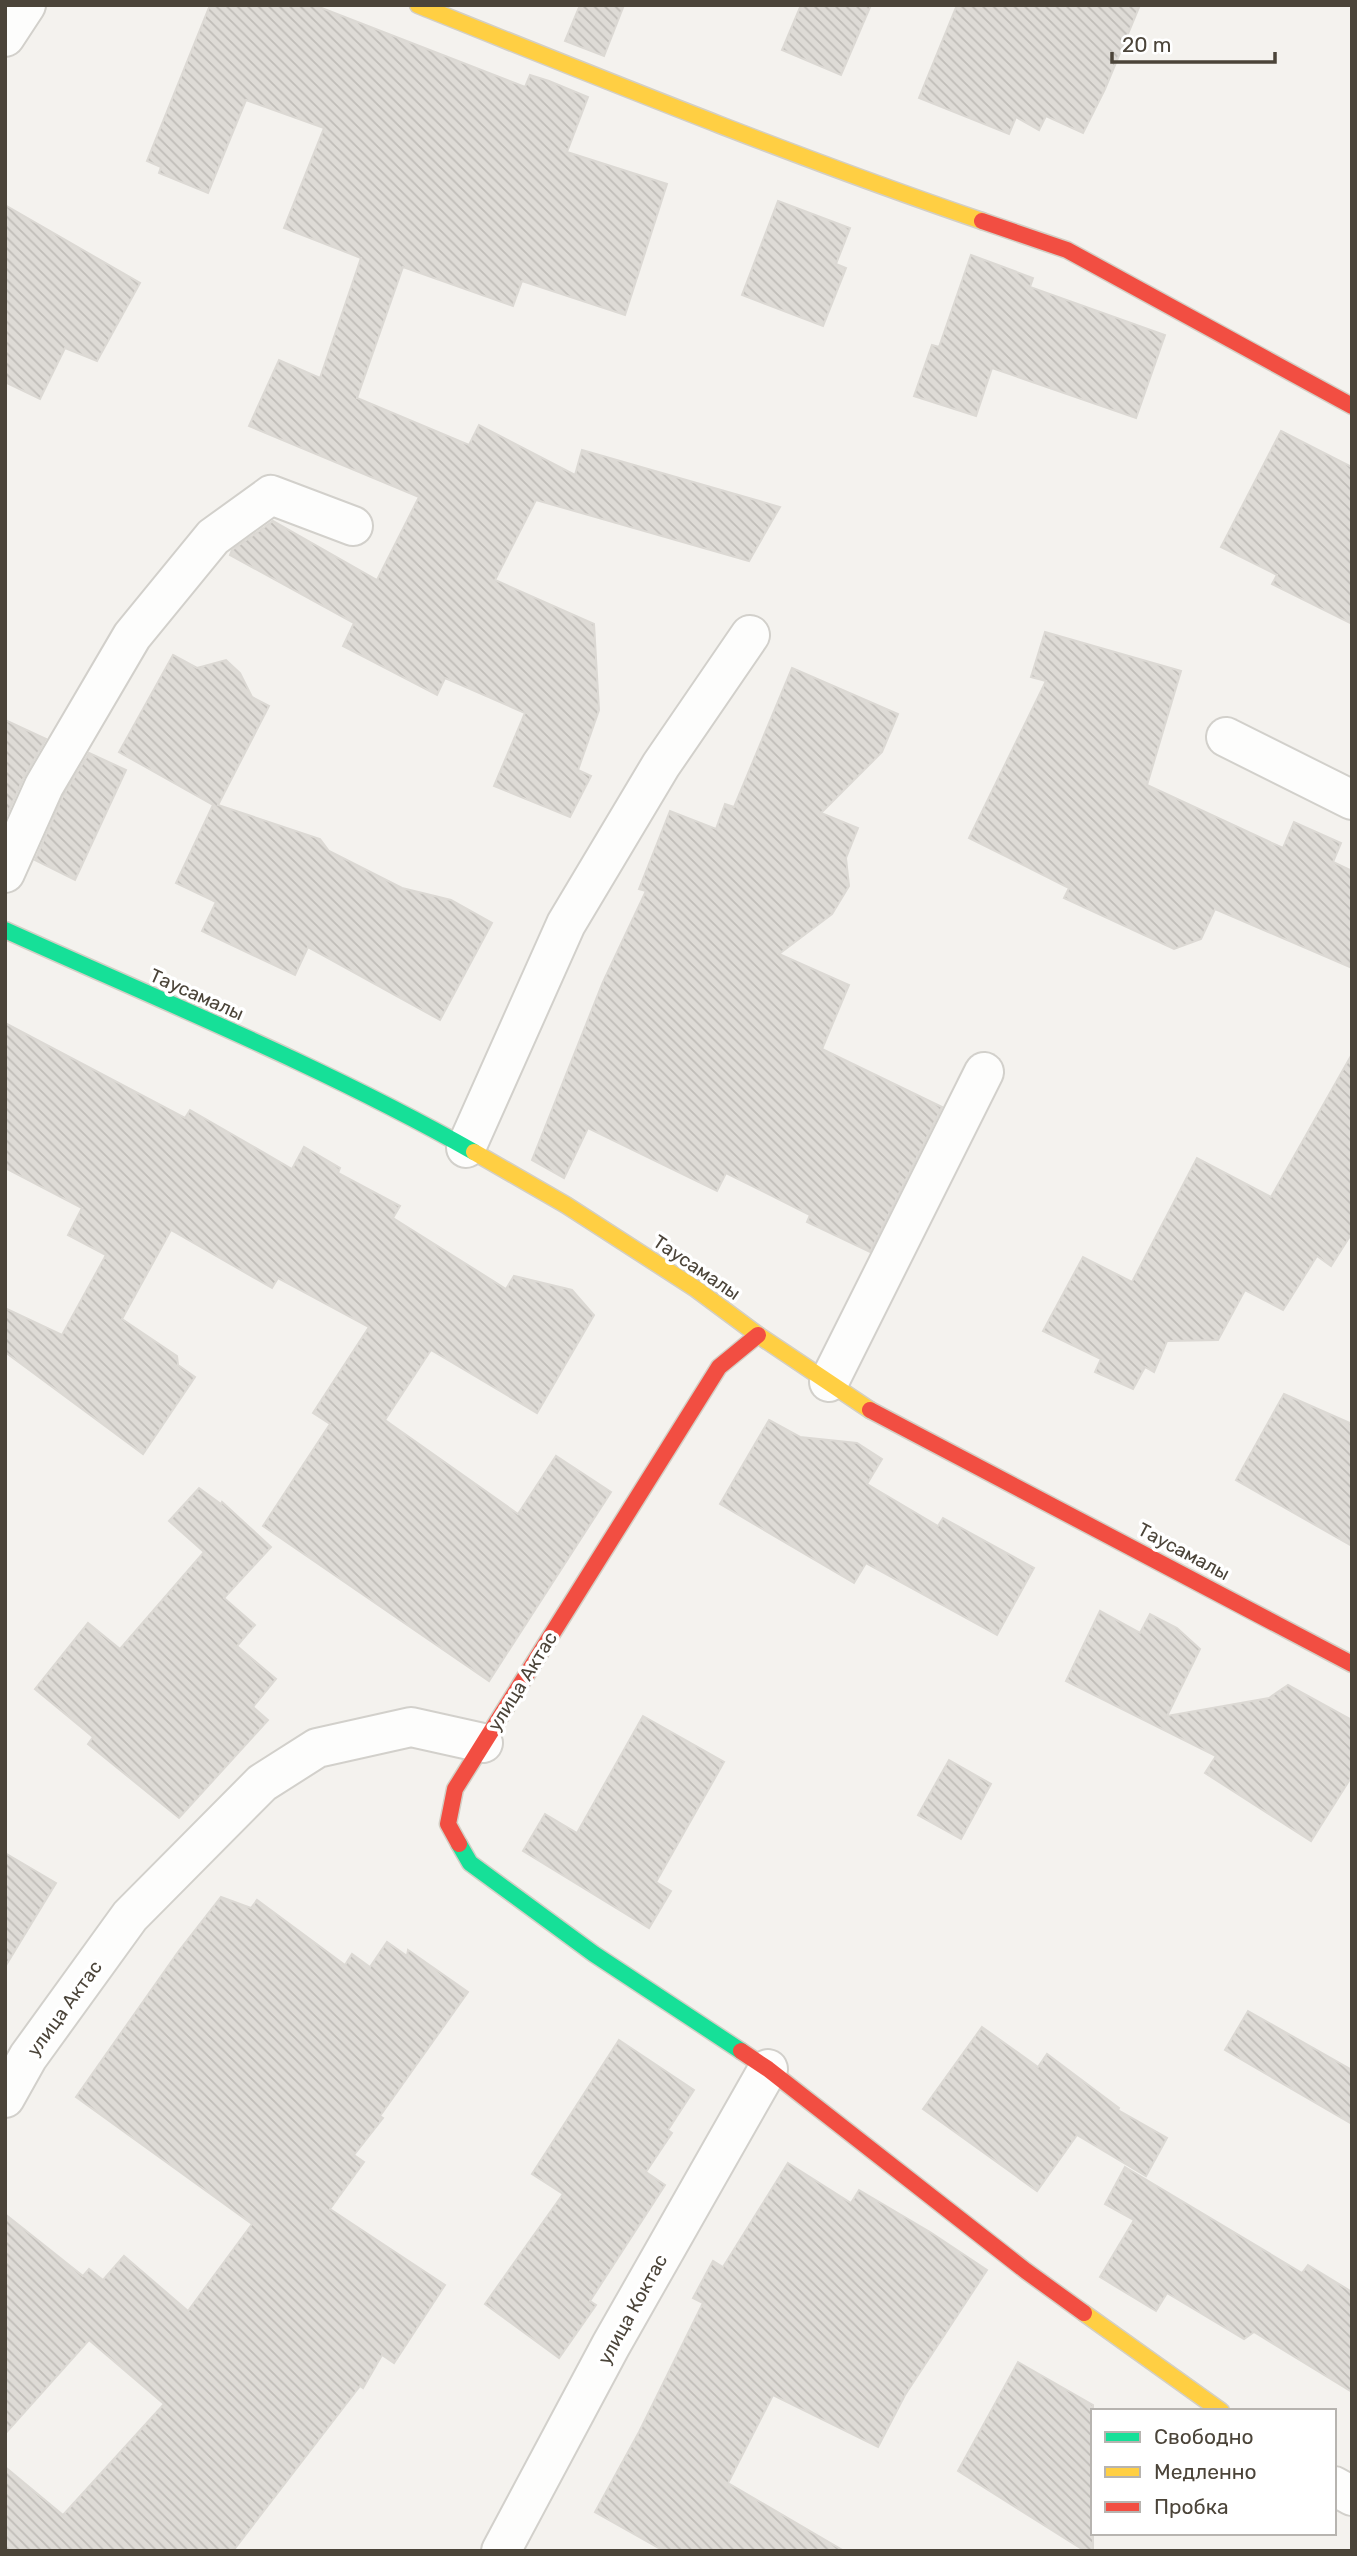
<svg xmlns="http://www.w3.org/2000/svg" width="1357" height="2556" font-family="Rubik,sans-serif">
	<style>
		.building { fill: url(#building-back-hatch); stroke: #dcd9d4; stroke-width: 2 }
		.lines { fill: none; stroke-linecap: round; stroke-linejoin: round }
		.street-casing { stroke: #d2d0cb; stroke-width: 42 }
		.fast-casing { stroke: #d3cfc5; stroke-width: 19 }
		.slow-casing { stroke: #d3cfc5; stroke-width: 19 }
		.jam-casing { stroke: #d3cfc5; stroke-width: 19 }
		.street { stroke: #fdfdfc; stroke-width: 38 }
		.fast { stroke: #16e098; stroke-width: 16 }
		.slow { stroke: #ffcf43; stroke-width: 16 }
		.jam { stroke: #f24e42; stroke-width: 16 }
		.labels { text-anchor: middle; stroke-width: 7; stroke-linejoin: round; paint-order: stroke }
		.street-label { font-size: 19px; fill: #4b4439; stroke: #fff }
	</style>
	<defs>
		<pattern id="building-back-hatch" width="6" height="6" patternUnits="userSpaceOnUse" patternTransform="scale(1.75)"><rect width="6" height="6" fill="#dedbd6"/><path d="M-1 5l2 2M0 0l6 6M5-1l2 2" fill="none" stroke="#c0bdb8"/></pattern>
	</defs>
	<rect width="100%" height="100%" fill="#f4f2ee"/>
	<g class="building">
		<path d="M210,5H314L525,87L530,75L549,81L588,97L567,152L667,184L625,315L522,281L513,306L403,267L357,398L469,445L479,425L575,475L582,450L780,507L749,561L536,500L495,580L594,624L599,710L578,770L591,776L570,817L494,786L525,713L445,678L437,695L343,646L354,623L230,555L232,550L273,521L377,580L419,497L249,426L279,360L320,378L361,258L284,228L324,128L246,100L208,193L159,173L161,167L147,161Z"/>
		<path d="M580,5H624L604,56L565,41Z"/>
		<path d="M801,5H871L841,75L782,50Z"/>
		<path d="M957,5H1140L1105,89L1083,133L1046,116L1039,130L1016,117L1009,134L919,98Z"/>
		<path d="M778,201L850,228L836,264L846,268L823,326L742,295Z"/>
		<path d="M5,205L140,283L97,361L65,348L40,399L5,382Z"/>
		<path d="M971,255L1033,278L1030,287L1165,335L1136,418L992,368L976,416L914,396L932,345L939,347Z"/>
		<path d="M1281,431L1352,467V624L1272,584L1277,575L1221,547Z"/>
		<path d="M1045,632L1181,671L1147,785L1283,848L1294,822L1341,843L1333,862L1352,871V968L1215,909L1201,939L1174,949L1064,898L1069,888L969,838L1046,681L1031,677Z"/>
		<path d="M173,655L197,668L226,660L240,673L252,697L269,706L218,805L320,839L329,851L402,888L451,900L492,923L440,1020L308,947L295,975L202,931L216,902L176,883L213,805L119,752Z"/>
		<path d="M792,668L898,714L882,752L821,813L858,828L846,858L849,886L832,914L779,954L849,985L822,1049L942,1107L870,1252L807,1222L810,1215L726,1173L717,1191L588,1128L564,1178L532,1160L603,982L646,891L639,889L670,811L716,829L725,804L734,807Z"/>
		<path d="M5,720L46,739L24,777L5,819Z"/>
		<path d="M89,753L126,770L75,880L35,860L63,796Z"/>
		<path d="M5,1023L185,1118L190,1110L292,1169L304,1147L340,1168L338,1173L400,1206L393,1218L506,1289L514,1276L572,1290L594,1315L537,1413L431,1350L385,1420L518,1514L556,1456L611,1492L489,1681L263,1526L330,1424L313,1413L369,1327L278,1278L272,1288L171,1230L122,1319L177,1356L178,1365L195,1377L143,1454L5,1352V1308L62,1335L106,1255L68,1235L82,1208L5,1168Z"/>
		<path d="M1352,1054V1233L1331,1266L1317,1256L1283,1310L1245,1290L1218,1340L1167,1341L1154,1372L1145,1367L1133,1389L1095,1372L1101,1359L1043,1331L1083,1257L1132,1282L1197,1158L1271,1197Z"/>
		<path d="M1284,1394L1352,1424V1546L1236,1480Z"/>
		<path d="M769,1420L800,1437L857,1443L882,1459L867,1484L938,1526L943,1518L1034,1568L997,1635L866,1563L854,1583L720,1504Z"/>
		<path d="M199,1488L221,1504L222,1502L271,1547L224,1598L255,1625L237,1646L276,1679L253,1707L268,1720L179,1818L88,1744L93,1737L35,1689L88,1623L120,1649L204,1552L169,1521Z"/>
		<path d="M1100,1611L1140,1633L1150,1614L1177,1628L1200,1649L1167,1716L1269,1698L1288,1685L1352,1720V1776L1311,1841L1205,1773L1216,1756L1066,1681Z"/>
		<path d="M643,1716L724,1762L656,1882L671,1891L649,1928L523,1851L545,1814L577,1833Z"/>
		<path d="M949,1760L991,1784L961,1839L918,1815Z"/>
		<path d="M5,1853L56,1883L5,1967Z"/>
		<path d="M221,1897L251,1908L257,1900L345,1965L352,1954L370,1967L387,1942L407,1956L408,1950L468,1992L380,2116L383,2118L354,2155L364,2162L330,2209L445,2285L394,2363L382,2355L363,2388L360,2386L233,2551H5V2467L63,2515L164,2404L89,2340L5,2434V2214L83,2276L89,2269L103,2280L124,2256L188,2311L252,2224L76,2097L178,1952Z"/>
		<path d="M1248,2011L1352,2070V2124L1225,2050Z"/>
		<path d="M982,2027L1038,2067L1047,2054L1119,2108L1118,2110L1167,2138L1146,2176L1077,2135L1037,2191L923,2109Z"/>
		<path d="M619,2040L694,2090L668,2130L672,2133L646,2172L665,2185L590,2301L596,2305L559,2358L485,2304L563,2194L532,2174Z"/>
		<path d="M788,2163L851,2203L859,2190L930,2232L987,2270L905,2395L878,2447L773,2395L728,2483L844,2551H664L595,2512L639,2432L703,2303L693,2298L713,2261L723,2267Z"/>
		<path d="M1125,2167L1302,2273L1308,2265L1352,2292V2392L1254,2332L1244,2339L1167,2293L1156,2311L1100,2277L1134,2220L1105,2204Z"/>
		<path d="M1018,2362L1093,2405V2551H1085L958,2471Z"/>
	</g>
	<g class="lines">
		<g class="street-casing">
			<g id="street">
				<path d="M5,37L26,5"/>
				<path d="M1226,737L1352,800"/>
				<path d="M5,873L44,786L132,636L213,537L271,495L353,526"/>
				<path d="M466,1148L566,924L661,765L750,635"/>
				<path d="M829,1382L984,1072"/>
				<path d="M5,2098L28,2057L130,1916L262,1783L317,1748L411,1727L483,1743"/>
				<path d="M1334,2486L1352,2496"/>
				<path d="M501,2551L611,2345L768,2069"/>
			</g>
		</g>
		<g class="fast-casing">
			<g id="fast">
				<path d="M5,930C162,1001 324,1067 474,1152"/>
				<path d="M459,1844L470,1863L594,1954L741,2051"/>
			</g>
		</g>
		<g class="slow-casing">
			<g id="slow">
				<path d="M418,5C605,80 792,156 982,221"/>
				<path d="M474,1152L566,1205L696,1289L758,1335L870,1410"/>
				<path d="M1084,2313L1221,2411"/>
			</g>
		</g>
		<g class="jam-casing">
			<g id="jam">
				<path d="M982,221L1067,250L1352,406"/>
				<path d="M870,1410L1352,1664"/>
				<path d="M459,1844L448,1824L455,1789L719,1367L758,1335"/>
				<path d="M741,2051L768,2069L1026,2271L1084,2313"/>
			</g>
		</g>
		<use href="#street" class="street"/>
		<use href="#fast" class="fast"/>
		<use href="#slow" class="slow"/>
		<use href="#jam" class="jam"/>
	</g>
	<g class="labels">
		<g class="street-label">
			<text transform="translate(197 994) rotate(24)" y="7">Таусамалы</text>
			<text transform="translate(697 1267) rotate(34)" y="7">Таусамалы</text>
			<text transform="translate(1184 1551) rotate(28)" y="7">Таусамалы</text>
			<text transform="translate(522 1681) rotate(-58)" y="7">улица Актас</text>
			<text transform="translate(64 2008) rotate(-54)" y="7">улица Актас</text>
			<text transform="translate(632 2309) rotate(-61)" y="7">улица Коктас</text>
		</g>
	</g>
	<rect width="1357" height="2556" fill="none" stroke="#4b4439" stroke-width="14"/>
	<rect x="1091" y="2409" width="245" height="126" fill="#ffffff" stroke="#b7b4b0" stroke-width="2"/>
	<rect x="1105" y="2432" width="35" height="10" fill="#16e098" stroke="#b7b4b0" stroke-width="2"/>
	<text x="1154" y="2444" font-size="21" fill="#4b4439">Свободно</text>
	<rect x="1105" y="2467" width="35" height="10" fill="#ffcf43" stroke="#b7b4b0" stroke-width="2"/>
	<text x="1154" y="2479" font-size="21" fill="#4b4439">Медленно</text>
	<rect x="1105" y="2502" width="35" height="10" fill="#f24e42" stroke="#b7b4b0" stroke-width="2"/>
	<text x="1154" y="2514" font-size="21" fill="#4b4439">Пробка</text>
	<path d="M1112 52v10h163v-10" fill="none" stroke="#4b4439" stroke-width="3.5"/>
	<text x="1122" y="52" font-size="21" fill="#4b4439" stroke="#ffffff" stroke-width="5" paint-order="stroke">20 m</text>
</svg>
